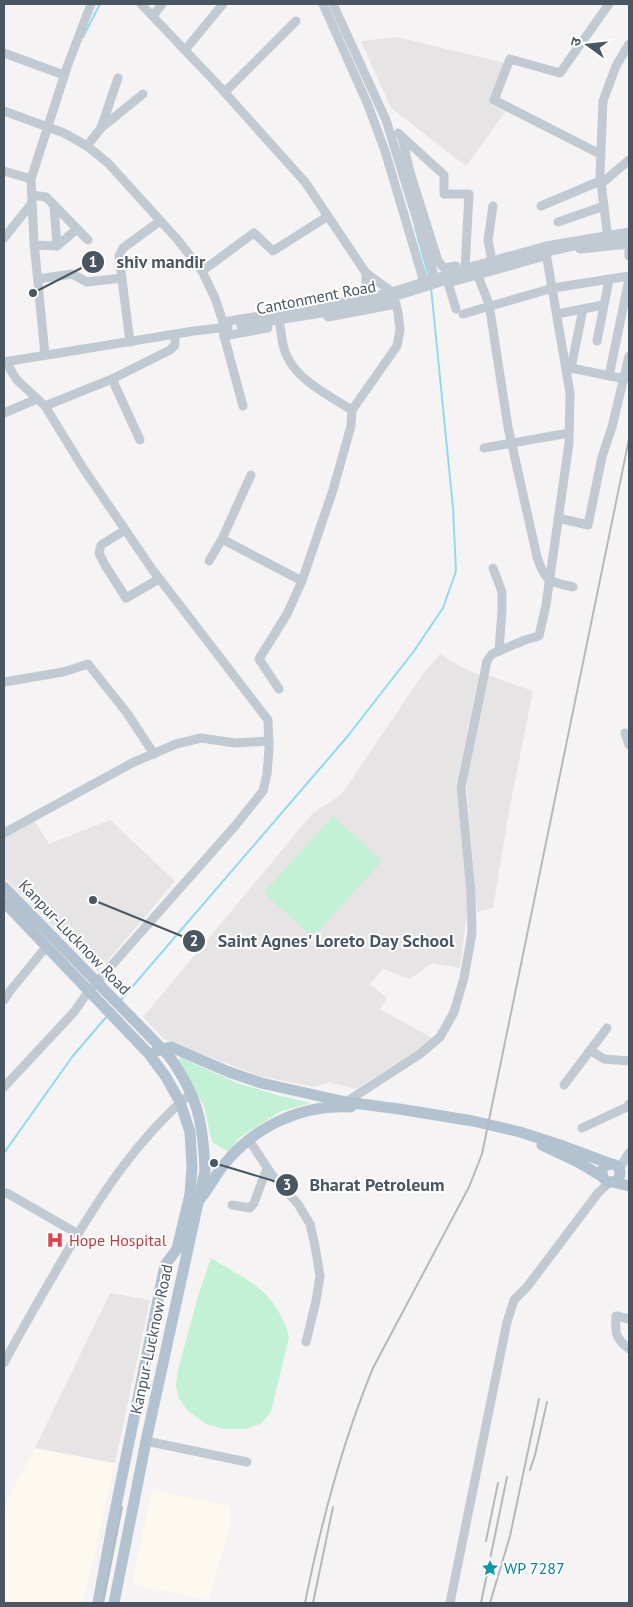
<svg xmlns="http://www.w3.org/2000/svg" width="633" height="1607" font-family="'PT Sans','Noto Sans Devanagari',sans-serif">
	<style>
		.commercial { fill: #fdf9ef }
		.education { fill: #e6e4e5 }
		.green { fill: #c3f1d5 }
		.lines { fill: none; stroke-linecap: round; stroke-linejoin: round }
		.stream { stroke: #90daee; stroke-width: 2 }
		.minor { stroke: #c1cad2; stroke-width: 9 }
		.major { stroke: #b3c2d1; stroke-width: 11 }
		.rail { stroke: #b5b8bd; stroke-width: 2 }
		.minor-bridge { stroke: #c1cad2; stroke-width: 9 }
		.labels { text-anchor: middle; stroke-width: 4; stroke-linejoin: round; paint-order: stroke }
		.street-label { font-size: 16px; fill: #4a5661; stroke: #fff }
		.health-label { font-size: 16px; fill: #be3a42; stroke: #fff; text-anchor: start }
		.culture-label { font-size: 16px; fill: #0d838f; stroke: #fff; text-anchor: start }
		.leader { fill: none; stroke: #4a5661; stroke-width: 2 }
		.callout-dot { fill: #4a5661; stroke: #fff; stroke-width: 2 }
		.mark-label { font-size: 15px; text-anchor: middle; font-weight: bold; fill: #fff }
		.callout-label { font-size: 18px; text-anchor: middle; font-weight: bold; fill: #4a5661; stroke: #fff; stroke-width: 4; stroke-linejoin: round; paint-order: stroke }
	</style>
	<rect width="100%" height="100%" fill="#f5f3f3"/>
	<g class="commercial">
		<path d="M35,1448L115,1463L83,1603H4V1507Z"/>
		<path d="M152,1490L230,1506L231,1524L208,1600L132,1584Z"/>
	</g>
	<g class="education">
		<path d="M397,37L505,63L491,104L505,112L466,166L391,108L361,41Z"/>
		<path d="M440,654L461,667L479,675L456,785L468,905L460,968L432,963L410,979L383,969L370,984L387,998L380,1009L432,1038L418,1051L356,1089L329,1082L315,1087L259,1076L164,1039L143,1017L312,814L341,795L423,674Z"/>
		<path d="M487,675L533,691L509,811L493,908L477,912L466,780Z"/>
		<path d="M34,820L49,844L110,820L175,881L98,972L4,877V837Z"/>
		<path d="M110,1293L150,1300L115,1463L35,1448Z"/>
	</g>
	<g class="green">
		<path d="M333,816L382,861L313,937L264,893Z"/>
		<path d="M180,1057L237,1083L277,1095L311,1103L281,1111L239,1138L229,1152L212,1142L204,1106L179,1062Z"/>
		<path d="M211,1258C226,1268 249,1279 261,1290C273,1300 286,1321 289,1337L271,1412L262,1423L246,1429H224L206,1424L187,1410L178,1397L176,1385L178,1370L198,1296Z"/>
	</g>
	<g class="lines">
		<g class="stream">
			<path d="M83,37L100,4"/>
			<path d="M415,227L429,278"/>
			<path d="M120,1001L347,737L414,651L443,608L456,571L453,508L431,287"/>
			<path d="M4,1153L72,1057L107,1016"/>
		</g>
		<g class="minor">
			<path d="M141,4L218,85L305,182L366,273V288L359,311"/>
			<path d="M323,4L368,105L385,151L424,282"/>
			<path d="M333,4L386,120L435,278"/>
			<path d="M153,16L162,4"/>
			<path d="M185,50L223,4"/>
			<path d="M4,53L64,75"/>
			<path d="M225,92L296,21"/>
			<path d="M4,111L64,133L87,146L108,163L177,239L202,271L215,298L223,322L224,336L243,406"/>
			<path d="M101,128L143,94"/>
			<path d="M398,133L444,175V194H469L465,269"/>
			<path d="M402,138L410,172L438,261L444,268L456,266"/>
			<path d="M87,146L101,128L118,78"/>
			<path d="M600,154L494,100L510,59L560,73L609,4"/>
			<path d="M4,171L31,179"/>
			<path d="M601,184L629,160"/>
			<path d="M32,195L46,197L88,240"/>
			<path d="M541,206L600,181"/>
			<path d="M558,222L604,206"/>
			<path d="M4,238L32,203"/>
			<path d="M629,238V256"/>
			<path d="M608,239L600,175L603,101L616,66L629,44"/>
			<path d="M34,245L57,246L54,205"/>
			<path d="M57,246L77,229"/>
			<path d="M580,249L629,244"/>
			<path d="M492,261L488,240L493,206"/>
			<path d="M474,266L489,304L508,427L537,557C546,583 548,581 573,587"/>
			<path d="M202,271L254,233L273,251L328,216"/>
			<path d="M38,279L72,274L87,282L122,278"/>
			<path d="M456,309L448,283L545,256"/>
			<path d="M463,314L553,288L629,276"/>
			<path d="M557,314L603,305"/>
			<path d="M328,317L396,304"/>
			<path d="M223,322L363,299L395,291L474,266L546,246L629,232"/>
			<path d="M241,326L334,311"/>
			<path d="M280,326C282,336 282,348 287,356C298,381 330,396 352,410"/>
			<path d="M224,336L268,328"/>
			<path d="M597,341L609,280"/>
			<path d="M130,342L119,256L123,248L160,221"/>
			<path d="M45,355L34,242L31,179L67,67L91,4"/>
			<path d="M4,362L194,331L228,327"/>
			<path d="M566,367L625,379"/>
			<path d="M571,368L583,309"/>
			<path d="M609,376L629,279"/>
			<path d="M112,379L140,440"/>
			<path d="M45,406L112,379L170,350L175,345V335"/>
			<path d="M4,413L37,399"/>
			<path d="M484,448L569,433"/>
			<path d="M558,518L588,525L602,457L612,427L629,356"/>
			<path d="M125,530L101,545L99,553L105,565L126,598L159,579"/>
			<path d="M222,539L302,581"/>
			<path d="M209,561L222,539L251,475"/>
			<path d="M493,568L502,592V610L499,651"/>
			<path d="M4,682L63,672L88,664L127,713L154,754"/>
			<path d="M279,689L259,659L287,614L302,581L333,490L351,426L352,410L397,346L400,330L398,312L392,292L366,273"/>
			<path d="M625,733L629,745"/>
			<path d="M4,833L132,763L176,744L201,738L235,743L269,741"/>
			<path d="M4,1000L10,991L46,947"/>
			<path d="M590,1050L604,1059L629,1061"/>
			<path d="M564,1085L607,1028"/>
			<path d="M4,1087L74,1012L88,992L235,826L263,791L267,774L269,749L268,720L152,569L83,468L45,406L17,380L10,369L9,361"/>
			<path d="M346,1102L420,1054L440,1037L454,1012L464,978L472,933L471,893L461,787L487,661L492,654L525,640L539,636L546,605L569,443L570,393L545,247"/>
			<path d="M582,1128L627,1107L629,1104"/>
			<path d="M249,1140L272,1175L298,1204L310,1224L315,1246L320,1276L316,1301L306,1342"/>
			<path d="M619,1169L629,1153"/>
			<path d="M7,1193L78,1234"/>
			<path d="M232,1205L250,1208L254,1203L267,1168"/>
			<path d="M629,1319L616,1316C615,1333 615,1338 629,1349"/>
			<path d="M4,1363C23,1327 44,1292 64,1257C101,1195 136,1140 191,1093"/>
			<path d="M146,1441L247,1462"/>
			<path d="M450,1603L507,1322L514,1300L527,1287L598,1193L610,1182"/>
		</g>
		<g class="major">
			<path d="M4,887L169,1056C198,1097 203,1121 205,1171L146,1441L114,1603"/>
			<path d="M4,902L149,1054L166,1077L180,1102L190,1132L192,1167L190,1194L177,1249L165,1265L113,1521L98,1603"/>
			<path d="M156,1051L171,1047L229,1072L261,1083L346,1102L399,1109L473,1121L520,1132L560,1145L611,1164"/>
			<path d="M542,1145L578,1162L603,1177"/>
			<circle cx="611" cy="1173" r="9"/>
			<path d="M613,1182L629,1186"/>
			<path d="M200,1199C209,1189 214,1177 222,1167C253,1127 301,1104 351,1107"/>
		</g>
		<g class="rail">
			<path d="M530,1470L535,1455L547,1402"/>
			<path d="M486,1541L498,1483"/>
			<path d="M103,1603L122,1507"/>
			<path d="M305,1603C321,1523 342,1443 373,1368L469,1187L482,1154L629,439"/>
			<path d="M313,1603L333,1507"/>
			<path d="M481,1603L507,1477"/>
			<path d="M490,1603L510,1536L539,1399"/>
		</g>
		<path class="minor-bridge" d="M334,311L387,299L507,261L578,245L629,237"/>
	</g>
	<defs>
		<g id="hospital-bare" transform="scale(1.35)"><path d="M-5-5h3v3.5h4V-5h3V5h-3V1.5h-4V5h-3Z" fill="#e0444e" stroke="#fff" stroke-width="2.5" paint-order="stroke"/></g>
		<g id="sight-bare" transform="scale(1.35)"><path d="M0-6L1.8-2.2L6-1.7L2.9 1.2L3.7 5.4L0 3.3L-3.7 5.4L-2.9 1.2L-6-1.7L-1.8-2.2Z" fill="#0f9aa8" stroke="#fff" stroke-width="2.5" paint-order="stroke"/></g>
	</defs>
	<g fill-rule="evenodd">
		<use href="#hospital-bare" x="55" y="1240"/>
		<use href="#sight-bare" x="490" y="1568"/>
	</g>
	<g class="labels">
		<g class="street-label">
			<text transform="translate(316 297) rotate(-11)" y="6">Cantonment Road</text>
			<text transform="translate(75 937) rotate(46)" y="6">Kanpur-Lucknow Road</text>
			<text transform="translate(151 1339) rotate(-78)" y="6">Kanpur-Lucknow Road</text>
		</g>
		<g class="health-label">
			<text x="69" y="1246">Hope Hospital</text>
		</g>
		<g class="culture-label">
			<text x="504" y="1574">WP 7287</text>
		</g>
	</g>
	<path class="leader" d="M33 293L93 262M93 900L194 941M214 1163L287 1185"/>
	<g class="callout-dot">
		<circle cx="33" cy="293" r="5"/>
		<circle cx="93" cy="900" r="5"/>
		<circle cx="214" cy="1163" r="5"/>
		<circle cx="93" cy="262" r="12"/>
		<circle cx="194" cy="941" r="12"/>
		<circle cx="287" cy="1185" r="12"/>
	</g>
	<g class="mark-label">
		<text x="93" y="267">1</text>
		<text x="194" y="946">2</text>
		<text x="287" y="1190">3</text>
	</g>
	<g class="callout-label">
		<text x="161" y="268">shiv mandir</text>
		<text x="336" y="947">Saint Agnes' Loreto Day School</text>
		<text x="377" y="1191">Bharat Petroleum</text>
	</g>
	<rect width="633" height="1607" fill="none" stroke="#4a5661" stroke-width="10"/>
	<g transform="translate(588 45) rotate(285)" stroke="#ffffff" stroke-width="4" paint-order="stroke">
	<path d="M0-4L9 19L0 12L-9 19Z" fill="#4a5661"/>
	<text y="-8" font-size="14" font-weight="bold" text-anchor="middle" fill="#4a5661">उ</text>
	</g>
</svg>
